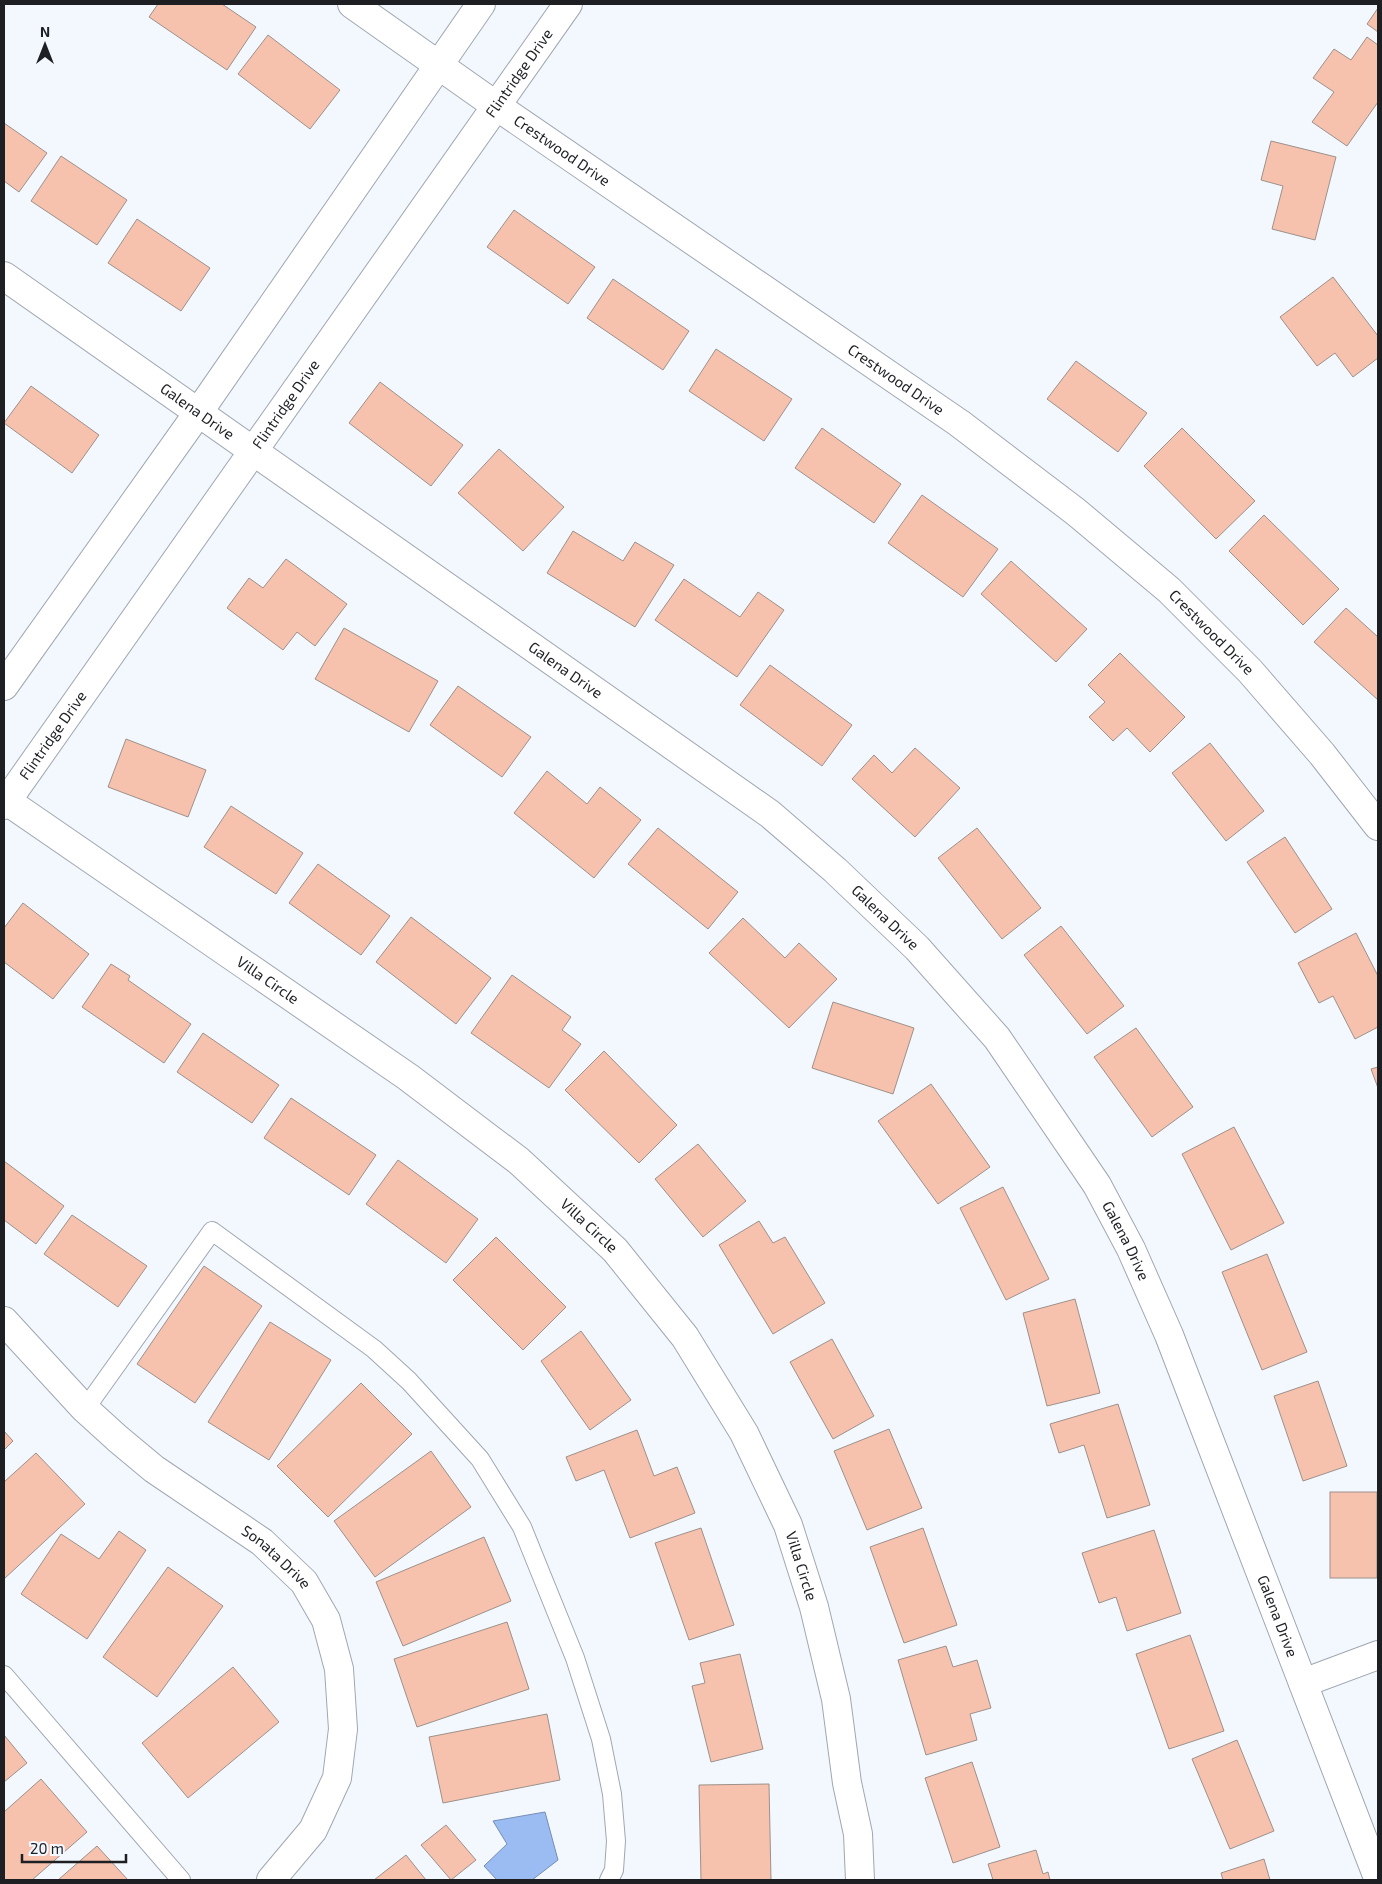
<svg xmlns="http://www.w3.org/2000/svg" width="1382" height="1884" font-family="'Exo 2',sans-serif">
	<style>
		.water { fill: #9bbcf2; stroke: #758db4 }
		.building { fill: #f7c2ad; stroke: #9d908b }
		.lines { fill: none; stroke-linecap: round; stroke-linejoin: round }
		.service-casing { stroke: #a0a7b2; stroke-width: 20 }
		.minor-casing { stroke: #a0a7b2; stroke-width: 30 }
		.tertiary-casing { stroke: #a0a7b2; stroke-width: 30 }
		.service { stroke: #fff; stroke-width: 18 }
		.minor { stroke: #fff; stroke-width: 28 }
		.tertiary { stroke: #fff; stroke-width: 28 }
		.labels { text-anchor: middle; stroke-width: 4.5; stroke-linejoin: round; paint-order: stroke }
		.street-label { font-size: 15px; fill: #1d1f23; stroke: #f3f8ff }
	</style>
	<rect width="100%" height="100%" fill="#f3f8ff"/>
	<path class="water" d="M545,1812L558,1860L532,1880H497L484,1866L507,1844L493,1821Z"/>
	<g class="building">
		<path d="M158,4H222L256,27L227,70L149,17Z"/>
		<path d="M1378,8V32L1367,24Z"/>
		<path d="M268,35L340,90L310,129L238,74Z"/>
		<path d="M1367,37L1378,45V102L1347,146L1312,122L1334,92L1313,78L1334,49L1351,60Z"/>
		<path d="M4,123L47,153L19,192L4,181Z"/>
		<path d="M1271,141L1336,157L1315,240L1272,229L1283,186L1261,180Z"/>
		<path d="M61,156L127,200L97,245L31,201Z"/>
		<path d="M514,210L595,267L568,304L487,247Z"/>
		<path d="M137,219L210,268L181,311L108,263Z"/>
		<path d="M1333,277L1378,336V358L1353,377L1335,353L1317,366L1280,317Z"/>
		<path d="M613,279L689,331L663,370L587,318Z"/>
		<path d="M716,349L792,399L764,441L689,391Z"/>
		<path d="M1076,361L1147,413L1118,452L1047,399Z"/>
		<path d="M380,382L463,445L431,486L349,423Z"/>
		<path d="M31,386L99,435L72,473L4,423Z"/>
		<path d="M822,428L901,484L874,523L795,468Z"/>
		<path d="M1182,428L1255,501L1216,539L1144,466Z"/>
		<path d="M499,449L564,507L523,551L458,493Z"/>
		<path d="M922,495L998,549L963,597L888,543Z"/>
		<path d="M1264,515L1339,589L1303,625L1229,551Z"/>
		<path d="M573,531L623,561L635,542L674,565L635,627L547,573Z"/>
		<path d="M286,559L347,604L315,646L297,632L283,650L227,608L249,578L263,588Z"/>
		<path d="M1011,561L1087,629L1056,662L981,594Z"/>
		<path d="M684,579L740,617L758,592L784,610L737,677L655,620Z"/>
		<path d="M1346,608L1378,637V700L1314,642Z"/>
		<path d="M344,628L438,681L409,732L315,679Z"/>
		<path d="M1120,653L1185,717L1150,752L1127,728L1113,741L1089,717L1105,702L1088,685Z"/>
		<path d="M770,665L852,725L822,766L740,705Z"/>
		<path d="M458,686L531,737L502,777L430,725Z"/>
		<path d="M126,739L206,770L188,817L108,787Z"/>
		<path d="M1210,743L1264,811L1226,841L1172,773Z"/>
		<path d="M915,748L960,788L915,837L852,779L874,755L892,773Z"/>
		<path d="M547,771L587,804L600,787L641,820L594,878L514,813Z"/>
		<path d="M231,806L303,853L276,894L204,847Z"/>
		<path d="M658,828L738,892L708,929L628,864Z"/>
		<path d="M977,828L1041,908L1002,939L938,858Z"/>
		<path d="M1285,837L1332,909L1295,933L1247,862Z"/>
		<path d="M318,864L390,916L361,955L289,903Z"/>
		<path d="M23,903L89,954L53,999L4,962V928Z"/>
		<path d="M411,917L491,978L456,1024L376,962Z"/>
		<path d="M743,918L785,958L799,943L837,979L789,1028L709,953Z"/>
		<path d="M1061,926L1124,1006L1087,1034L1024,955Z"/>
		<path d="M1356,933L1378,976V1027L1355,1039L1333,996L1319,1003L1298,963Z"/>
		<path d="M111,964L130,976L128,980L191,1024L164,1063L82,1007Z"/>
		<path d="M512,975L571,1017L562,1030L581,1044L549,1088L471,1033Z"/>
		<path d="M833,1002L914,1028L893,1094L812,1068Z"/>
		<path d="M1136,1028L1193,1107L1152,1137L1094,1057Z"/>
		<path d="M203,1033L279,1085L252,1123L177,1072Z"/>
		<path d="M604,1051L677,1125L639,1163L565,1090Z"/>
		<path d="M1378,1067V1088L1371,1069Z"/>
		<path d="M931,1084L990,1167L938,1204L878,1121Z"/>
		<path d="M291,1098L376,1155L349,1195L264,1138Z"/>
		<path d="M1234,1127L1284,1223L1231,1250L1182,1154Z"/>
		<path d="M698,1144L746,1201L703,1237L655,1179Z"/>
		<path d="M398,1160L478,1219L446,1263L366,1204Z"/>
		<path d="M4,1161L64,1206L36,1244L4,1220Z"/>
		<path d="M1003,1187L1049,1279L1006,1300L960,1208Z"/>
		<path d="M72,1215L147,1266L118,1307L44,1254Z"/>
		<path d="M759,1221L773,1243L785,1237L825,1303L773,1334L719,1245Z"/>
		<path d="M496,1237L566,1307L523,1350L453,1280Z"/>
		<path d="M1267,1254L1307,1352L1262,1370L1222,1272Z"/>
		<path d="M204,1266L262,1306L195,1403L137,1364Z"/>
		<path d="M1075,1299L1100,1393L1047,1406L1023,1313Z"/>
		<path d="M270,1322L331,1360L269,1460L208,1422Z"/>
		<path d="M581,1331L631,1400L590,1430L541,1361Z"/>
		<path d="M832,1339L874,1416L833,1439L790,1362Z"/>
		<path d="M1318,1381L1347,1466L1303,1481L1274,1396Z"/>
		<path d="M361,1383L412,1434L328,1517L277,1466Z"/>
		<path d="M1118,1404L1150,1505L1107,1518L1084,1445L1059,1453L1050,1424Z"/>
		<path d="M889,1429L922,1508L867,1530L834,1451Z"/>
		<path d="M637,1430L654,1476L677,1467L695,1513L630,1538L604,1470L576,1481L566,1457Z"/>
		<path d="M4,1431L13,1441L4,1450Z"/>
		<path d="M431,1451L471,1507L375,1577L334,1521Z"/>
		<path d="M36,1453L85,1504L4,1579V1482Z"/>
		<rect x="1330" y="1492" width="47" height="86"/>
		<path d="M701,1528L734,1625L689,1640L655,1543Z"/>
		<path d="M923,1528L957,1625L904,1643L870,1547Z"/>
		<path d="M1154,1530L1181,1613L1127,1631L1116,1597L1099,1603L1082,1553Z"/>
		<path d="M119,1531L146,1550L87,1639L21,1594L61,1534L99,1559Z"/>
		<path d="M484,1537L511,1601L403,1646L376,1582Z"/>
		<path d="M168,1567L223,1606L157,1697L103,1657Z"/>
		<path d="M507,1622L529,1689L417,1727L394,1659Z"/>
		<path d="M1190,1635L1224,1731L1169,1749L1136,1654Z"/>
		<path d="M946,1646L953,1667L977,1660L991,1708L970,1714L977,1740L926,1755L898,1660Z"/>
		<path d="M740,1654L763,1749L711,1762L692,1686L705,1683L700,1663Z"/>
		<path d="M233,1667L279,1722L188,1798L142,1743Z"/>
		<path d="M547,1714L560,1780L443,1803L429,1737Z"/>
		<path d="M4,1735L27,1763L4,1782Z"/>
		<path d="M1237,1740L1274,1831L1230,1849L1192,1759Z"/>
		<path d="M972,1762L1000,1847L953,1863L925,1778Z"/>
		<path d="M41,1779L87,1832L32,1880H4V1812Z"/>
		<path d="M769,1784L771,1880H701L699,1785Z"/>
		<path d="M446,1825L476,1860L451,1880L421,1845Z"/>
		<path d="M97,1846L128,1880H58Z"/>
		<path d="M1036,1850L1043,1874L1048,1872L1050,1880H993L988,1864Z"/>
		<path d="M406,1855L426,1880H374Z"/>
		<path d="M1264,1859L1270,1880H1223L1221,1873Z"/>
	</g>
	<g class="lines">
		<g class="service-casing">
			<g id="service">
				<path d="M85,1409L212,1231L374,1349L409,1381L480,1459L522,1527L575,1658L601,1739L612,1794L616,1841L614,1870L609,1880"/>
				<path d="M4,1675L181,1880"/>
			</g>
		</g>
		<g class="minor-casing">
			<g id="minor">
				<path id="s1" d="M352,4L495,105L959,423L1076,512L1169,590L1250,671L1322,754L1378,826"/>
				<path id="s2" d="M4,276L770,814L835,870L917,948L997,1038L1097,1185L1131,1249L1169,1335L1378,1878"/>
				<path id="s3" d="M4,799L408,1077L519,1161L615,1250L685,1337L744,1433L788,1525L814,1607L836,1699L847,1783L858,1834L860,1880"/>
				<path id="s4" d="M4,1321L85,1409L118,1439L154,1469L262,1542L304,1582L326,1620L339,1669L343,1729L337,1778L313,1830L271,1880"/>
				<path d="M1303,1683L1378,1655"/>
			</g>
		</g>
		<g class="tertiary-casing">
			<g id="tertiary">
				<path d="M4,686L198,413L481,4"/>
				<path id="s5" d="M4,805L568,4"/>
			</g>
		</g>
		<use href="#service" class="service"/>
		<use href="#minor" class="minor"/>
		<use href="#tertiary" class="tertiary"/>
	</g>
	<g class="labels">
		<g class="street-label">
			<text dy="5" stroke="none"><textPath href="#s5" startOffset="895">Flintridge Drive</textPath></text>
			<text dy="5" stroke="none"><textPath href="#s1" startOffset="256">Crestwood Drive</textPath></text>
			<text dy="5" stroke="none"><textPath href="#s1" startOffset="661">Crestwood Drive</textPath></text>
			<text dy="5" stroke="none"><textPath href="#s5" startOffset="490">Flintridge Drive</textPath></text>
			<text dy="5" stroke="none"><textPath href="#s2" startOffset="236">Galena Drive</textPath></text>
			<text dy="5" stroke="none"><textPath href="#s1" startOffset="1066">Crestwood Drive</textPath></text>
			<text dy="5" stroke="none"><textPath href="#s2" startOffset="686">Galena Drive</textPath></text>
			<text dy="5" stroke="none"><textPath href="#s5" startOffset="85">Flintridge Drive</textPath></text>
			<text dy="5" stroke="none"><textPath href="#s2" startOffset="1091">Galena Drive</textPath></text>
			<text dy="5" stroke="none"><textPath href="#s3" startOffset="320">Villa Circle</textPath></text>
			<text dy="5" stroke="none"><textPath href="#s3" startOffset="725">Villa Circle</textPath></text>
			<text dy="5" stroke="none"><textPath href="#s2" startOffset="1496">Galena Drive</textPath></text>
			<text dy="5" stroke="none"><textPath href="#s4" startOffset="362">Sonata Drive</textPath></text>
			<text dy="5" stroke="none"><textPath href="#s3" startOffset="1130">Villa Circle</textPath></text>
			<text dy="5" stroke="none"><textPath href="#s2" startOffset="1901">Galena Drive</textPath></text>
		</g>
	</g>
	<rect width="1382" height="1884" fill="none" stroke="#1d1f23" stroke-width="10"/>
	<g transform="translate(45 45)" stroke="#f3f8ff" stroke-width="4" paint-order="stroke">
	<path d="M0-4L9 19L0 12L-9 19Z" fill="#1d1f23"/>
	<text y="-8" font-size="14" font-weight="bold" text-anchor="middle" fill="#1d1f23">N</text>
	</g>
	<path d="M22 1854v8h104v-8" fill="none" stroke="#1d1f23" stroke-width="2.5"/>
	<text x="30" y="1854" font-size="15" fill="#1d1f23" stroke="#f3f8ff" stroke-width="4" paint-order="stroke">20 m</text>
</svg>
